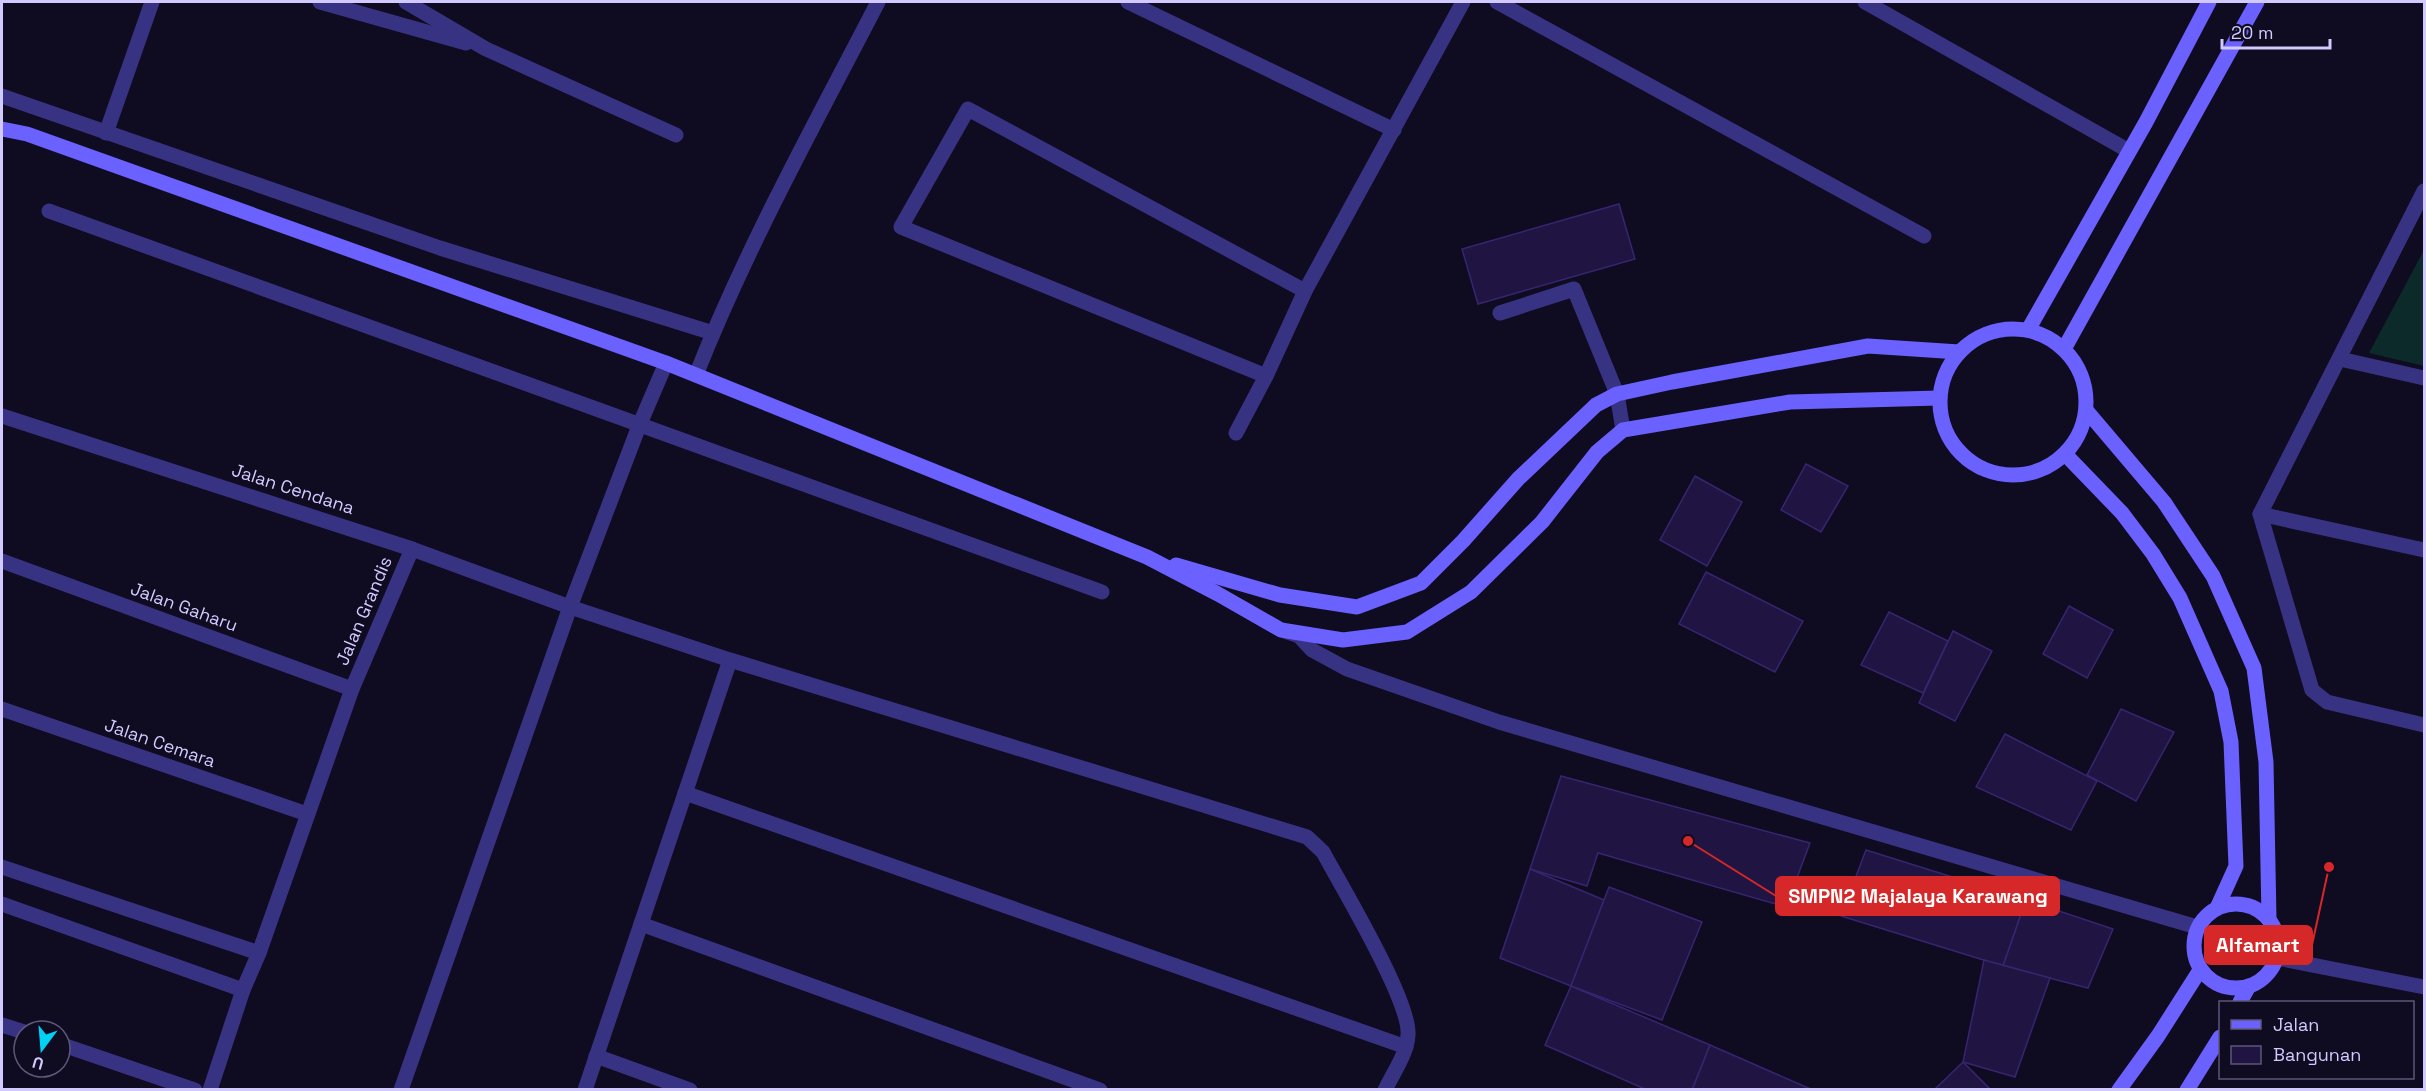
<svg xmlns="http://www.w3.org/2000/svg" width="2426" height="1091" font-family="'Space Grotesk',sans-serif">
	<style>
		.green { fill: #0d2a2a }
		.building { fill: #201542; stroke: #372570; stroke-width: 1.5 }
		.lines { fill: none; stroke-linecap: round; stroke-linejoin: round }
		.lane { stroke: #383283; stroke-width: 15 }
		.street { stroke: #383283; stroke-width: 15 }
		.secondary { stroke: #6b61ff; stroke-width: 15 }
		.labels { text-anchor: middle; stroke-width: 6; stroke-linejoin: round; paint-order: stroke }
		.street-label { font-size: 18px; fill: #d2caff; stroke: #0f0b20 }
		.leader { fill: none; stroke: #d62828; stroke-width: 2 }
		.callout-dot { fill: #d62828; stroke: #0f0b20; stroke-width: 2 }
		.callout { fill: #d62828; stroke: #d62828; stroke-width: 2 }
		.callout-label { font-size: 20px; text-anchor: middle; font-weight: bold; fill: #fff }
	</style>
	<rect width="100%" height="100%" fill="#0f0b20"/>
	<path class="green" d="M2424,250V366L2369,353Z"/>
	<g class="building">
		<path d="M1619,204L1635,259L1478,304L1462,249Z"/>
		<path d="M1806,464L1848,486L1821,532L1781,510Z"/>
		<path d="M1695,476L1742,502L1707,566L1660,540Z"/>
		<path d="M1706,572L1803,621L1775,672L1679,624Z"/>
		<path d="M2069,606L2113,630L2087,678L2043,654Z"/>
		<path d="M1889,612L1948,641L1923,693L1861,665Z"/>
		<path d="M1953,631L1992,651L1955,721L1919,703Z"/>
		<path d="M2121,709L2174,732L2136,801L2087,775Z"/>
		<path d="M2005,734L2097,781L2071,830L1976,787Z"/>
		<path d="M1561,776L1810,843L1786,907L1598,853L1587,886L1530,869Z"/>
		<path d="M1866,850L2026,900L2003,966L1841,916Z"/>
		<path d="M1530,869L1604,900L1571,986L1500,958Z"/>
		<path d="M1609,887L1702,922L1662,1020L1571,986Z"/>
		<path d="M2026,900L2113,929L2088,988L2003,966Z"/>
		<path d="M1984,960L2050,978L2015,1077L1963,1062Z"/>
		<path d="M1571,986L1710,1045L1692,1090H1647L1545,1045Z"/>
		<path d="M1710,1045L1813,1090H1692Z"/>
		<path d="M1963,1062L1991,1090H1934Z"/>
	</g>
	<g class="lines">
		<path class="lane" d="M1500,313L1574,289L1617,394L1623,430"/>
		<g class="street">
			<path d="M320,2L466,43"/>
			<path d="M406,2L486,49L676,135"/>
			<path d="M1128,2L1394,130"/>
			<path d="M1497,2L1924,236"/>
			<path d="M1865,2L2129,151"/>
			<path d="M2,96L440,248L713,333"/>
			<path d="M106,133L152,2"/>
			<path d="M2424,191L2260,514L2312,690L2327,702L2424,725"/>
			<path d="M49,211L1102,592"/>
			<path d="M2340,359L2424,378"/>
			<path d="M696,375C747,246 815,124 878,2"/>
			<path d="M1266,376L901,227L968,109L1305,291"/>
			<path d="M2,416L412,549L570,607L730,660L1307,837L1323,852C1342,887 1411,1002 1408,1035C1407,1054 1393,1073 1385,1090"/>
			<path d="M1236,433L1266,376L1305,291L1463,2"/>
			<path d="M2260,514L2424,550"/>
			<path d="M2,561L352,689"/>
			<path d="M1287,632L1299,636L1312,650L1347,669L1499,722L2197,927"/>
			<path d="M2,709L307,814"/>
			<path d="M685,793L1406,1047"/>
			<path d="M2,867L259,953"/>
			<path d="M2,904L243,990"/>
			<path d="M641,924L1100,1090"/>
			<path d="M2277,958L2424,987"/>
			<path d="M2,1025L24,1032"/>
			<path d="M60,1044L195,1090"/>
			<path d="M596,1056L690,1090"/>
			<path d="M210,1090L243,990L259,953L352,689L412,549"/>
			<path d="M401,1090L570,607L639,426L666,363"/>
			<path d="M585,1090L730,660"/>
		</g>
		<g class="secondary">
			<path d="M2,129L27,134L666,363L1147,557L1218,594L1281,630L1343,640L1407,632L1471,592L1542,522L1597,452L1623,430L1790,402L1939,398"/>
			<circle cx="2013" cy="402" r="73"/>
			<path d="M2028,330L2146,122L2209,2"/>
			<path d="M2064,349L2257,2"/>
			<path d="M2086,410L2164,502L2213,576L2254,668L2266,762L2269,919"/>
			<path d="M2065,454L2122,513L2153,554L2180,598L2221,691L2231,742L2236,866L2217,908"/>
			<path d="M1176,565L1280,595L1357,607L1421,583L1463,541L1518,479L1596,405L1617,394L1672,382L1868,346L1959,352"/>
			<circle cx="2236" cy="946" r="42"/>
			<path d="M2240,1002L2249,986"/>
			<path d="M2119,1090L2158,1036L2200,970"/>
			<path d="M2187,1090L2220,1037"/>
		</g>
	</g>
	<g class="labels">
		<g class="street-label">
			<text transform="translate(293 489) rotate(18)" y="6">Jalan Cendana</text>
			<text transform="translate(184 607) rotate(20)" y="6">Jalan Gaharu</text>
			<text transform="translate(364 611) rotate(-67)" y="6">Jalan Grandis</text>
			<text transform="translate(160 743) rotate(19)" y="6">Jalan Cemara</text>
		</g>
	</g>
	<path class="leader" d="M1688 841L1776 896M2329 867L2312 945"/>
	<g class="callout-dot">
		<circle cx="1688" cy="841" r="6"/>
		<circle cx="2329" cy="867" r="6"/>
	</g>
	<g class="callout">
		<rect x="1776" y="877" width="283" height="38" rx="6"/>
		<rect x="2205" y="926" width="107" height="38" rx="6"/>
	</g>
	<g class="callout-label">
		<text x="1918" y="903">SMPN2 Majalaya Karawang</text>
		<text x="2258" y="952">Alfamart</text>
	</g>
	<rect width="2426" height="1091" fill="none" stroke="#d2caff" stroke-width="6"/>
	<rect x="2219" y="1001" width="195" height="78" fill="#0f0b20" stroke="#5d5779" stroke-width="1.5"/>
	<rect x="2231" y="1020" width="30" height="9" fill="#6b61ff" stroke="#5d5779" stroke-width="1.5"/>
	<text x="2273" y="1031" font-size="18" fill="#d2caff">Jalan</text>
	<rect x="2231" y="1046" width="30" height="18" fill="#201542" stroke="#5d5779" stroke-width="1.5"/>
	<text x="2273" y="1061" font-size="18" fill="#d2caff">Bangunan</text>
	<g transform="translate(42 1049) rotate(196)"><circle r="28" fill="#0f0b20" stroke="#5d5779" stroke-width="1.5"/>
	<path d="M0-4.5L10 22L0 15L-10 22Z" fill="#00d2f5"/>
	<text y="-9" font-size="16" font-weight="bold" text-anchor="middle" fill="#d2caff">U</text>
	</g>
	<path d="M2222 39v9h108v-9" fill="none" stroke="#d2caff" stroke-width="3"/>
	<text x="2231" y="39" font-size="18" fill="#d2caff" stroke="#0f0b20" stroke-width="4.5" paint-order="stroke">20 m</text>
</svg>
